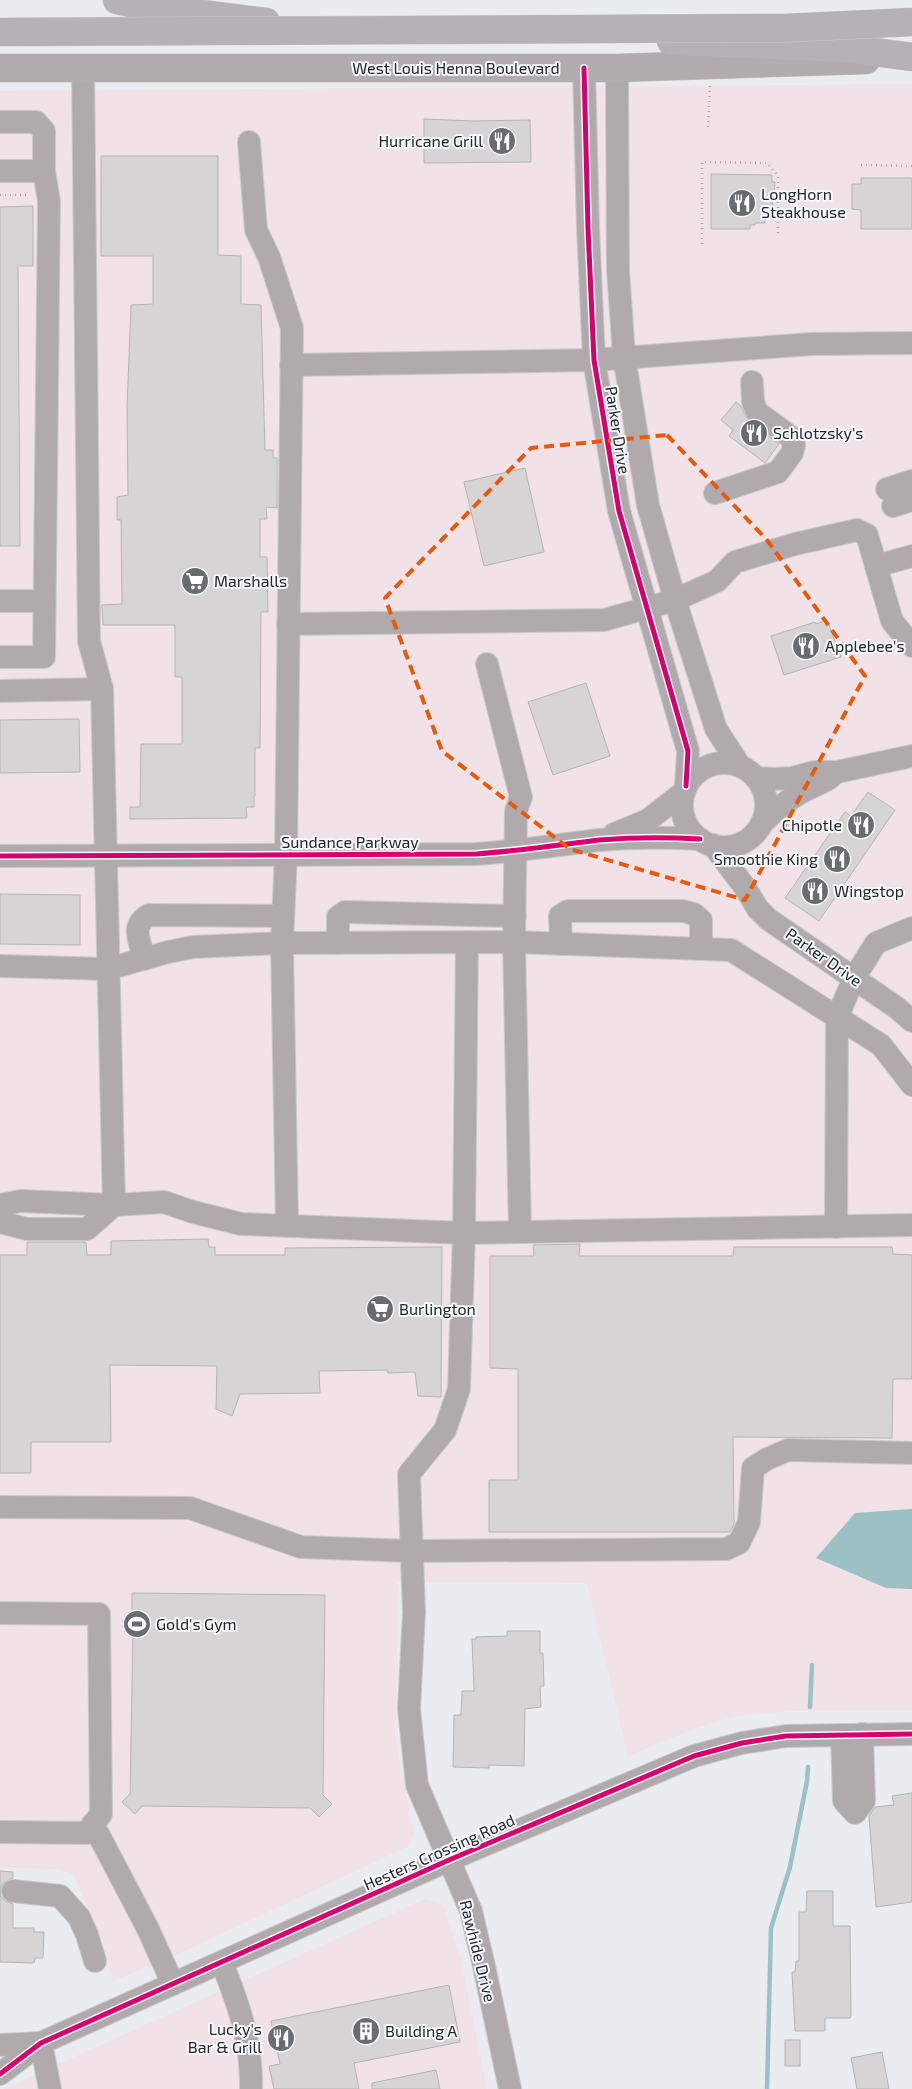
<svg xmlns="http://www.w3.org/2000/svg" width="912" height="2089" font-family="'Exo 2',sans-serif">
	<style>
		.commercial { fill: #f0e2e7 }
		.water { fill: #9cc1c4 }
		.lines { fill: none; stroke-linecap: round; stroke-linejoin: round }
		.stream { stroke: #9cc1c4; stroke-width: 4.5 }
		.building { fill: #d6d4d5; stroke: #b5b4b5 }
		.minor-casing { stroke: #c8c9cb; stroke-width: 24 }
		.major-casing { stroke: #c8c9cb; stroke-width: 29 }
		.highway-casing { stroke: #c8c9cb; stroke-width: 29 }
		.path { stroke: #aba8aa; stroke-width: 2.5; stroke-dasharray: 1 4; stroke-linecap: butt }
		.minor { stroke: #b0aaac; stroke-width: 22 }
		.major { stroke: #b2acaf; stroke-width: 28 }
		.highway { stroke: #b5b1b4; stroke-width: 28 }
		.highway-bridge-casing { stroke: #c8c9cb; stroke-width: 29; stroke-linecap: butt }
		.highway-bridge { stroke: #b5b1b4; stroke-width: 28 }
		.cycleway-casing { stroke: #f6f8ff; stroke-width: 8 }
		.cycleway { stroke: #d6006c; stroke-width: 5 }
		.marked { fill: none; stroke: #e8590c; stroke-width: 4; stroke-dasharray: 10 6; stroke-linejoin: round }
		.labels { text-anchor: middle; stroke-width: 4; stroke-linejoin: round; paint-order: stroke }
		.street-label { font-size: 16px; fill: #242528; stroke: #f6f8ff }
		.poi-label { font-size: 16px; fill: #242528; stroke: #f6f8ff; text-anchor: start }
	</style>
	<rect width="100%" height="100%" fill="#ebecf0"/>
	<g class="commercial">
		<path d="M912,84V1710L791,1711L736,1716L693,1729L628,1756L587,1583L398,1582L396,1740L414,1834L409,1846L178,1954L113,1981L103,1943L73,1874L58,1869L0,1868V91Z"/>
		<path d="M425,1899L443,1904L461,1959L487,2089H3Z"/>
	</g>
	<path class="water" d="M912,1509V1589L886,1588L816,1558L855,1513Z"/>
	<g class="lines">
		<g class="stream">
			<path d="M810,1707L812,1665"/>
			<path d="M767,2089L771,1928L790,1867L807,1781L808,1767"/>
		</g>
	</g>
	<g class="building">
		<path d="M424,119L473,121L530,120L531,162L424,163Z"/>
		<path d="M101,156H218V255L241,256V304L261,305L265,450H273V458H277V508L266,507L267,519H260V557H267L268,612H261L260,748H255V796H254V807H246L247,818L130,819V807H140L141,744H182V677H175V625H103L102,605L122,604L121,520H117V497L128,495L127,408L131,305L153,304V256H101Z"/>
		<path d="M711,174L772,175V182H775L774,199H772L773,207L765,206V223H755V225H750V229H711Z"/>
		<path d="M861,178H912V229H861V210L852,209V184H861Z"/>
		<path d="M33,206V266H18L20,546H0V207Z"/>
		<path d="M736,402L740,405L749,422L779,444L765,463L729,436L733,430L721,420Z"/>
		<path d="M525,468L544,552L484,566L464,482Z"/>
		<path d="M827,620L841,657L784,675L771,636L815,622L816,624Z"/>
		<path d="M586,683L610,756L553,775L528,702Z"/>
		<path d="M79,719L80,772L0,773V720Z"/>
		<path d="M868,792L895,810L819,921L785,898L845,812L851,816Z"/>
		<path d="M0,894L80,895V945L0,944Z"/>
		<path d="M208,1239L209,1247H215V1255H285V1248L442,1247L441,1397L418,1396L415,1372L388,1373L387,1370L319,1371L320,1393L240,1394L232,1416L216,1409L217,1366L110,1365L111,1442H31V1473H0V1255H27V1242H86L87,1255H111V1241Z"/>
		<path d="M580,1244L579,1256H733L734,1247H892L893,1254L912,1255V1379H893L892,1438L733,1437L734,1524L730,1532H489V1480H518V1369L490,1368V1256H534L533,1245Z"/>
		<path d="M132,1593L325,1595L323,1795L332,1804L319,1817L310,1808L142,1806L135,1814L122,1802L130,1794L133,1632L124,1624L132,1616Z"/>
		<path d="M507,1631H540V1653H543L544,1686H540L541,1707L525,1709L524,1766L489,1765V1768L453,1767L454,1715H461L462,1691H474L472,1639H476V1637L507,1636Z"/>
		<path d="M912,1793V1902L876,1907L869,1816L875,1807L894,1805L892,1796Z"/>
		<path d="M0,1871L13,1872V1878L3,1883L0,1890Z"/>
		<path d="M0,1890L1,1896L5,1901L13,1904V1928H34V1932H44L43,1958H35L34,1963L0,1962Z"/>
		<path d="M807,1891H833V1926H850L851,2016L850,2018H825V2031H795L792,1972H795L796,1961H799V1912H806Z"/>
		<path d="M449,1985L460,2042L354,2063L359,2089H274L269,2066L280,2064L271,2021Z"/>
		<rect x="785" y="2040" width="15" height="26"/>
		<path d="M882,2052L889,2089H857L851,2058Z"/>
		<path d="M436,2070L440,2089H372V2083Z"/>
	</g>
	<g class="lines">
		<g class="minor-casing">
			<g id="minor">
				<path d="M584,68L588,228L594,360L619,511L688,751L686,786"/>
				<path d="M617,68L618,270L624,356L648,505L675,600L716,729L740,766"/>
				<path d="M0,122H36L44,131V171"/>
				<path d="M249,142L256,230L269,257L292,328L286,854L282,943L287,1226"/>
				<path d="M0,171H44L49,201L44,657H0"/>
				<path d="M291,365L594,360L811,344L912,343"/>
				<path d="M887,489L912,481"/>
				<path d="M715,493L778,472L792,453L794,445L791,437L757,412L753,402L752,382"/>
				<path d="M893,506L912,500"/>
				<path d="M876,566L912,556"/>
				<path d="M0,601H44"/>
				<path d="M288,624L604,620L675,600L717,581L735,562L795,544L857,530L867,535L892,621L912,646"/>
				<path d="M487,664L521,797L516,811L514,942L520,1232"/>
				<path d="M0,691L102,689"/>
				<circle cx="724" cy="805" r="42"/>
				<path d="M756,778L774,779L792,778L814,772H837L912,756"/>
				<path d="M762,823C775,811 789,798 806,790C815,785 823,783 831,777"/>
				<path d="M614,834L648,820L684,792"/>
				<path d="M713,845L744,886L758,909L768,919L897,1008L912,1021"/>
				<path d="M0,856L476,854C518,851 558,845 599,840C633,837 666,837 700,839"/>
				<path d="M467,942L464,1233L459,1389L445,1430L409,1474L414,1612L409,1709L417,1785L471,1911L484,1966L510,2089"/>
				<path d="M338,943V917L345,912L515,916"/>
				<path d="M561,944L560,916L568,911H683L694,914L701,920V949"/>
				<path d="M144,959C140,940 130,926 149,915L283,916"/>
				<path d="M0,966L108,969L168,952L193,947L282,943L514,942L731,950L881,1045L912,1085"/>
				<path d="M0,1205L21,1201L114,1205L164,1202L193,1212L241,1224L464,1233L912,1225"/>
				<path d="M0,1222L27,1229H87L114,1205L102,689L89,641L83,67"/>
				<path d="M836,1227L837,1018L854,978L876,943L912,928"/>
				<path d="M0,1507L190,1508L301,1547L411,1551L726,1549L739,1543L749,1522L753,1468L767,1459L788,1450L912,1453"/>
				<path d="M0,1613L99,1614L101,1814L87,1833L0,1832"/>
				<path d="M842,1735L844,1801L855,1813L864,1801L862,1734"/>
				<path d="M93,1824L147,1927L173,1984"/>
				<path d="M13,1891L60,1896L79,1917L87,1935L95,1961"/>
				<path d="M222,1963C239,2005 252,2043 251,2089"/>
				<path d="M41,2043L50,2089"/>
				<path d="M0,2045L41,2043"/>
				<path d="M0,2074L41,2043L449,1860L694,1756L742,1743L786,1736L912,1734"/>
			</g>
		</g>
		<g class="major-casing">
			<path id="major" d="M0,68H617L866,60"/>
		</g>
		<g class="highway-casing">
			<g id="highway">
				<path d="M117,0L154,8L266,22"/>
				<path d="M671,41L844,48L912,57"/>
			</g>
		</g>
		<g class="path">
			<path d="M708,127L710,85"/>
			<path d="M861,165L912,166"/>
			<path d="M0,195H28"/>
			<path d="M702,244V162L767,163L778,176V237"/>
		</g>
		<use href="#minor" class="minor"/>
		<use href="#major" class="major"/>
		<use href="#highway" class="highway"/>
		<g class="highway-bridge-casing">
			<path id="highway-bridge" d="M0,32L786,28L912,22"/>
		</g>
		<use href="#highway-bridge" class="highway-bridge"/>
		<g class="cycleway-casing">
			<g id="cycleway">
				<path d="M584,68L588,228L594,360L619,511L688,751L686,786"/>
				<path d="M0,856L476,854C518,851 558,845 599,840C633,837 666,837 700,839"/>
				<path d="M0,2074L41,2043L449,1860L694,1756L742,1743L786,1736L912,1734"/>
			</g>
		</g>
		<use href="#cycleway" class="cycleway"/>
	</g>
	<path class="marked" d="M667,435L767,540L865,676L745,900L570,849L442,751L385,598L531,448Z"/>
	<defs>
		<g id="restaurant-disc" transform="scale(1.4375)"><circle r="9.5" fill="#6a6b6e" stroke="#f6f8ff"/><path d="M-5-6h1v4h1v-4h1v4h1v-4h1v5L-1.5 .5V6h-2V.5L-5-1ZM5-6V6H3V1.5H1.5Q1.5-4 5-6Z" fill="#fff"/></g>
		<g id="supermarket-disc" transform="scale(1.4375)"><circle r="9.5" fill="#6a6b6e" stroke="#f6f8ff"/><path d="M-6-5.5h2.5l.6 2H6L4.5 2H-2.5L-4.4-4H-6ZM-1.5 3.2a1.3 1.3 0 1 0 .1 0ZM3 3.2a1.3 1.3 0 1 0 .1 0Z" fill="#fff"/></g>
		<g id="stadium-disc" transform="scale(1.4375)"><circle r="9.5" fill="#6a6b6e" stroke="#f6f8ff"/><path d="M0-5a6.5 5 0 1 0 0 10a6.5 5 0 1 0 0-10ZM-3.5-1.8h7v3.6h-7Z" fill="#fff"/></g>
		<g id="building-disc" transform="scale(1.4375)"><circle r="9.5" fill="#6a6b6e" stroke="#f6f8ff"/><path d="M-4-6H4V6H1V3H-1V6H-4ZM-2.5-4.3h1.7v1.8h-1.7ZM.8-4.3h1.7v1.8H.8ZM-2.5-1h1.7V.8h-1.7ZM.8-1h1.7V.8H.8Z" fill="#fff"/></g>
	</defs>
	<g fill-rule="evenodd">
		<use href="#restaurant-disc" x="502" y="141"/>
		<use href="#restaurant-disc" x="742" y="203"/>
		<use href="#restaurant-disc" x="754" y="433"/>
		<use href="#supermarket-disc" x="195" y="581"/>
		<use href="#restaurant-disc" x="806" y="646"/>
		<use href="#restaurant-disc" x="861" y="825"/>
		<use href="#restaurant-disc" x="837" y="859"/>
		<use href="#restaurant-disc" x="815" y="891"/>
		<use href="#supermarket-disc" x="380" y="1309"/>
		<use href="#stadium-disc" x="137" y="1624"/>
		<use href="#building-disc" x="366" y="2031"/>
		<use href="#restaurant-disc" x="281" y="2038"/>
	</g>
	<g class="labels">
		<g class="street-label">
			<text x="456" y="74">West Louis Henna Boulevard</text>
			<text transform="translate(618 430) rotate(81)" y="6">Parker Drive</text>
			<text x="350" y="848">Sundance Parkway</text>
			<text transform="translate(824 957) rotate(35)" y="6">Parker Drive</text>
			<text transform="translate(439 1852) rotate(-24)" y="6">Hesters Crossing Road</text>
			<text transform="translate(478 1951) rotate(76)" y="6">Rawhide Drive</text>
		</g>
		<g class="poi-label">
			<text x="483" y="147" text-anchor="end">Hurricane Grill</text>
			<text x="761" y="200">LongHorn<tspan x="761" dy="18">Steakhouse</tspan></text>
			<text x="773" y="439">Schlotzsky's</text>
			<text x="214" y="587">Marshalls</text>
			<text x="825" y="652">Applebee's</text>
			<text x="842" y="831" text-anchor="end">Chipotle</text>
			<text x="818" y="865" text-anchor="end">Smoothie King</text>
			<text x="834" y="897">Wingstop</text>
			<text x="399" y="1315">Burlington</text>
			<text x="156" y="1630">Gold's Gym</text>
			<text x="262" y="2035" text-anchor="end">Lucky's<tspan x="262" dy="18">Bar &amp; Grill</tspan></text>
			<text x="385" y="2037">Building A</text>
		</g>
	</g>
</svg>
